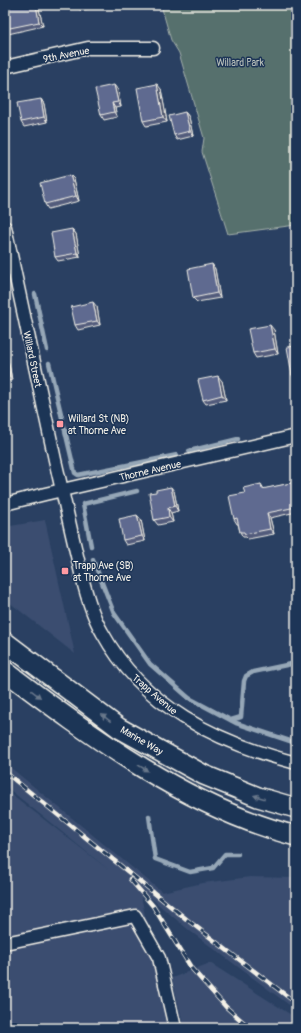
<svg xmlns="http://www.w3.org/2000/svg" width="301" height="1033" font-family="Pangolin,sans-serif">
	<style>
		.built { fill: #3a4d70 }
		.green { fill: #56706d; stroke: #a5b0aa }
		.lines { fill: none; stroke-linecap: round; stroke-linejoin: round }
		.stream { stroke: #96a7b7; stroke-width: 4.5 }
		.minor-casing { stroke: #f4f1e8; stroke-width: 15 }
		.primary-casing { stroke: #f4f1e8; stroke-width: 22 }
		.minor { stroke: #1d3557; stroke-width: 12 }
		.primary { stroke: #1d3557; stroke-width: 19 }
		.rail-casing { stroke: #f4f1e8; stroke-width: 4.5 }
		.rail { stroke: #1d3557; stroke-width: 3; stroke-dasharray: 9; stroke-linecap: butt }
		.wall { fill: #525c7c; stroke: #f4f1e8 }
		.shaded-wall { fill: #424b65; stroke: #f4f1e8 }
		.building { fill: #5f6b90; stroke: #f4f1e8 }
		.oneway { fill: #68778a }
		.poi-dot { fill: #ff9aa2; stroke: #1d3557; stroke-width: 1.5 }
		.labels { text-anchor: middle; stroke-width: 3; stroke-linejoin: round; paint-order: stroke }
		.street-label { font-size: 10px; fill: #f4f1e8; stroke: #1d3557 }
		.park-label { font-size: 10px; fill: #bdc4bd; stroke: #1d3557 }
		.poi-label { font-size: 10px; fill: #f4f1e8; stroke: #1d3557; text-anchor: start }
	</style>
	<rect width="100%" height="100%" fill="#2a4062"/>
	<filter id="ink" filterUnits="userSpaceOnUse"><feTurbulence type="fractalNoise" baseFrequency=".025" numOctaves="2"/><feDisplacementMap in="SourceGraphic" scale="8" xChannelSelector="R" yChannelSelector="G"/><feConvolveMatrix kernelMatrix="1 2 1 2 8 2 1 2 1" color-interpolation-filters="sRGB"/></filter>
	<g filter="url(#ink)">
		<g class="built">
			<path d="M45,520L75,654L5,599V527Z"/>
			<path d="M5,763L162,892L203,883L250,877L296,878V1010L190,931L147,895L141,896L168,1028H5V789L109,870L5,786Z"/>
			<path d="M210,963L296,1018V1028H184L172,978Z"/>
		</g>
		<path class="green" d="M161,5H296V225L228,234L202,152L204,138L179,53L171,40Z"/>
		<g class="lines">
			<g class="stream">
				<path d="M35,294L47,350"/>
				<path d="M49,363L75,473L78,475L177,455"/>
				<path d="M189,451L238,439"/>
				<path d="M91,546L83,504L137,491"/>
				<path d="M93,560L114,613L150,664L189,698L236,723L296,743"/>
				<path d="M231,720L241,717L244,681L246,676L253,672L296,663"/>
				<path d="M149,816L155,859L190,872L213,868L225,854H238"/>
			</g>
			<g class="minor-casing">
				<g id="minor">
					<path d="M5,67L88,48H153"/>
					<path d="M5,227C22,305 39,383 55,460C63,494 70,527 78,560C83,583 90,612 102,632C143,707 216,742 296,763"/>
					<path d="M5,504L45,494L296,436"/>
					<path d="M5,943L135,916L159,958L175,1028"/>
				</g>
			</g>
			<g class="primary-casing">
				<g id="primary">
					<path d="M5,642L119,728L204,775L258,797L296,808"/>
					<path d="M5,671C91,736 189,809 296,836"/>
				</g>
			</g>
			<use href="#minor" class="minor"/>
			<use href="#primary" class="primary"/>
			<g class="rail-casing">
				<g id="rail">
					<path d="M5,772L190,922L296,1003"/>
					<path d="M130,879L153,906L192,969L226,1007L250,1028"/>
				</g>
			</g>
			<use href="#rail" class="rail"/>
		</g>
		<g class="wall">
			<path d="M5,5H38L43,26L8,34L5,30Z"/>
			<path d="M77,5H100V7L80,10Z"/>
			<path d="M161,89L167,122L146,126L143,121Z"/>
			<path d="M118,90L121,107L115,108L117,117L104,120L101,115Z"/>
			<path d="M41,99L44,104L47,122L24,127L21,122Z"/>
			<path d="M185,112L189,117L193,136L177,140L174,135Z"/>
			<path d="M70,175L74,179L79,201L48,209L45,204Z"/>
			<path d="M72,229L76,234L80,257L58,261L55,257Z"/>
			<path d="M212,264L215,269L220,298L197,302L193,298Z"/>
			<path d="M97,307L100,325L78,330L75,325Z"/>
			<path d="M274,330L278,354L256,358L253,353Z"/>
			<path d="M5,343L12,380L5,382Z"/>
			<path d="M296,346V380H295L292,375Z"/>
			<path d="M222,381L226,400L206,404L203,400Z"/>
			<path d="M296,482V512L270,518L274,534L248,539L246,537H243L240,532L238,524H237L234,519L245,493L261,484L264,489Z"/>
			<path d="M174,491L178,511L171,513L173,522L158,525L154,520Z"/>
			<path d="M137,515L141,520L145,541L126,545L123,540Z"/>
		</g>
		<g class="shaded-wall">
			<path d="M36,5H38L43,26L39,22Z"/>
			<path d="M157,84L161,89L167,122L163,117Z"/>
			<path d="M114,85L118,90L121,107L118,102Z"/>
			<path d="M41,99L44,104L47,122L44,117Z"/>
			<path d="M112,103L115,108L117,117L114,112Z"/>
			<path d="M185,112L189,117L193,136L190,131Z"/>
			<path d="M70,175L74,179L79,201L76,196Z"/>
			<path d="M72,229L76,234L80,257L77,253Z"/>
			<path d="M212,264L215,269L220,298L217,293Z"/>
			<path d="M93,302L97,307L100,325L97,321Z"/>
			<path d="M270,325L274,330L278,354L275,349Z"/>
			<path d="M5,343L12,380L10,377L5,350Z"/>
			<path d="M218,376L222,381L226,400L222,395Z"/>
			<path d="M171,487L174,491L178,511L175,506Z"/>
			<path d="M168,508L171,513L173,522L169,517Z"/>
			<path d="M267,513L270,518L274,534L270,529Z"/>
			<path d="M137,515L141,520L145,541L142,536Z"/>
		</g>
		<g class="building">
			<path d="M5,5H36L39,22L5,29Z"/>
			<path d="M157,84L163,117L143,121L137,88Z"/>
			<path d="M114,85L118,102L112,103L114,112L101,115L95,89Z"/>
			<path d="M41,99L44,117L21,122L17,103Z"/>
			<path d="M185,112L190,131L174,135L169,116Z"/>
			<path d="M70,175L76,196L45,204L40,183Z"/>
			<path d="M72,229L77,253L55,257L51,233Z"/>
			<path d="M212,264L217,293L193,298L188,269Z"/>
			<path d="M93,302L97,321L75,325L71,307Z"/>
			<path d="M270,325L275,349L253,353L248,329Z"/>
			<path d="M296,346V375H292L287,347Z"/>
			<path d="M5,350L10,377L5,378Z"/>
			<path d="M218,376L222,395L203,400L198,380Z"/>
			<path d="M296,482V507L267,513L270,529L245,534L244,532H240L237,518L234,519L229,496L245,493L243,488L261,484L262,489Z"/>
			<path d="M171,487L175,506L168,508L169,517L154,520L149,493L156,492V490Z"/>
			<path d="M137,515L142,536L123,540L119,519Z"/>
			<path d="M228,1025L233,1028H226Z"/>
		</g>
		<defs><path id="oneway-solid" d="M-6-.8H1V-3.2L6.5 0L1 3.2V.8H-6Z"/></defs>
		<g class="oneway">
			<use href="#oneway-solid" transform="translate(36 694) rotate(37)"/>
			<use href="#oneway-solid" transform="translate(106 718) rotate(-143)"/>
			<use href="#oneway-solid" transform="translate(143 768) rotate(32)"/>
			<use href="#oneway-solid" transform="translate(259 797) rotate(-162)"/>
		</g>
	</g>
	<g class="poi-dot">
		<rect x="56" y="420" width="8" height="8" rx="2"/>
		<rect x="61" y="567" width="8" height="8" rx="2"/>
	</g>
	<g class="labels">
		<g class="street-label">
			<text transform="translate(66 54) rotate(-11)" y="4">9th Avenue</text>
			<text transform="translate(33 359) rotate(78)" y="4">Willard Street</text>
			<text transform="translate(150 470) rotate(-13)" y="4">Thorne Avenue</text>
			<text transform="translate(155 694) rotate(41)" y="4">Trapp Avenue</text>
			<text transform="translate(142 740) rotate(30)" y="4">Marine Way</text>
		</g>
		<g class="park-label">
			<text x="240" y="66">Willard Park</text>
		</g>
		<g class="poi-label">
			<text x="68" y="422">Willard St (NB)<tspan x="68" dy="12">at Thorne Ave</tspan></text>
			<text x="73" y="569">Trapp Ave (SB)<tspan x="73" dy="12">at Thorne Ave</tspan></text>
		</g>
	</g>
	<rect width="301" height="1033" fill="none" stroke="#1d3557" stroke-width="20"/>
	<rect x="10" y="10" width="281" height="1013" fill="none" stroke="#f4f1e8" stroke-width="1.5" filter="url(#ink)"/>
</svg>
